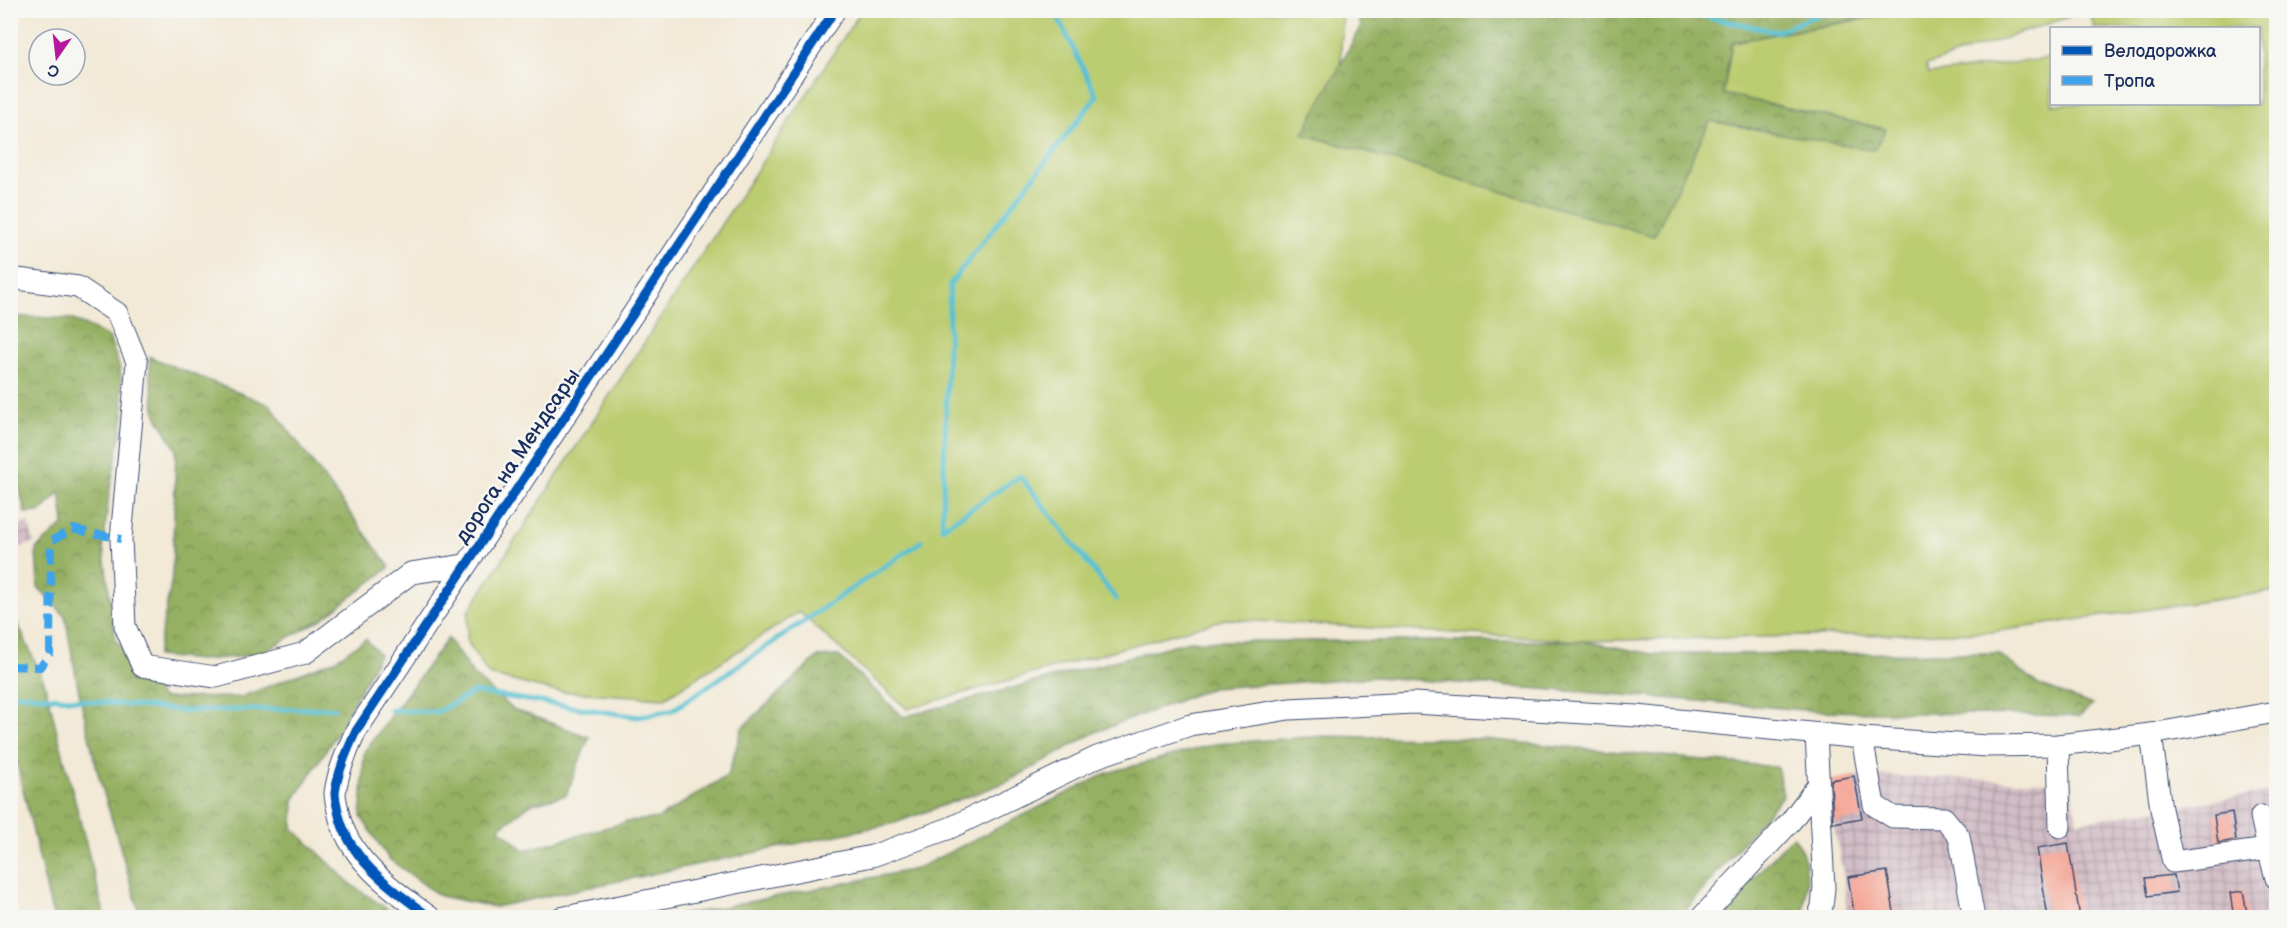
<svg xmlns="http://www.w3.org/2000/svg" width="2287" height="928" font-family="'Balsamiq Sans',sans-serif">
	<style>
		.industrial { fill: url(#industrial-grid) }
		.green { fill: #bccc6f; stroke: #6c7e66; stroke-width: 1.5 }
		.forest { fill: url(#forest-crowns); stroke: #587060; stroke-width: 1.5 }
		.lines { fill: none; stroke-linecap: round; stroke-linejoin: round }
		.stream { stroke: #56c1d2; stroke-width: 5 }
		.building { fill: #f4a799 }
		.minor-casing { stroke: #3b4b70; stroke-width: 23 }
		.minor { stroke: #fff; stroke-width: 21 }
		.quiet { stroke: #3da3ed; stroke-width: 8; stroke-dasharray: 15 8; stroke-linecap: butt }
		.cycleway-casing { stroke: #f6f6f2; stroke-width: 13 }
		.cycleway { stroke: #0057b8; stroke-width: 9 }
		.labels { text-anchor: middle; stroke-width: 5; stroke-linejoin: round; paint-order: stroke }
		.street-label { font-size: 21px; fill: #1b2f5e; stroke: #f6f6f2 }
	</style>
	<defs>
		<pattern id="industrial-grid" width="8" height="8" patternUnits="userSpaceOnUse" patternTransform="scale(1.5)"><rect width="8" height="8" fill="#d2bdc6"/><path d="M0 4h8M4 0v8" fill="none" stroke="#aa9aa4"/></pattern>
		<pattern id="forest-crowns" width="20" height="18" patternUnits="userSpaceOnUse" patternTransform="scale(1.5)"><rect width="20" height="18" fill="#95b062"/><path d="M2 6a3 3 0 1 1 6 0M12 15a3 3 0 1 1 6 0" fill="none" stroke="#799054"/></pattern>
	</defs>
	<rect width="100%" height="100%" fill="#f6f6f2"/>
	<filter id="ink" filterUnits="userSpaceOnUse"><feTurbulence type="fractalNoise" baseFrequency=".0167" numOctaves="2"/><feDisplacementMap in="SourceGraphic" scale="12" xChannelSelector="R" yChannelSelector="G"/><feConvolveMatrix kernelMatrix="1 2 1 2 8 2 1 2 1" color-interpolation-filters="sRGB"/></filter>
	<filter id="wash" filterUnits="userSpaceOnUse"><feTurbulence type="fractalNoise" baseFrequency=".008" numOctaves="4" result="noise"/><feDisplacementMap in="SourceGraphic" scale="24" xChannelSelector="R" yChannelSelector="G"/><feGaussianBlur stdDeviation="1.35" result="paint"/><feColorMatrix in="noise" values="0 0 0 0 0 0 0 0 0 0 0 0 0 0 0 0 0 1.4 0 .05"/><feComposite in="paint" operator="in"/></filter>
	<g filter="url(#wash)">
		<rect width="100%" height="100%" fill="#f2e9d6"/>
		<g class="industrial">
			<path d="M28,522L34,543L16,548L11,527Z"/>
			<path d="M1868,775L2071,783L2077,822L2276,791V917H1847L1843,871L1824,781L1854,776Z"/>
		</g>
		<path class="green" d="M861,11H1343L1340,70L1710,121L1874,150L1885,129L1723,94L1732,42L1909,11H2068L2071,16L1926,65L1929,74L2051,58L2052,104H2258V28H2094L2090,11H2276V591L1991,632L1583,641L1226,619L907,709L799,612L665,698L553,691L489,675L467,641L468,612Z"/>
		<g class="forest">
			<path d="M1356,11V10L1904,11L1732,42L1723,94L1886,129L1874,150L1710,121L1654,236L1303,134L1361,26Z"/>
			<path d="M10,316L71,319L109,337L120,369L124,416L109,494L103,547L116,640L162,698L241,697L335,660L366,639L379,654L339,730L294,800L293,828L352,885L399,917H141L97,770L79,692L65,616L38,587L36,549L64,524L60,492L41,512L25,513L11,449Z"/>
			<path d="M150,357L270,405L390,567L322,619L258,655L201,660L157,656L172,578L176,449L156,415L150,374Z"/>
			<path d="M11,609L44,681L105,917H53L11,738Z"/>
			<path d="M448,638L474,676L513,709L589,737L566,795L531,804L499,828L525,850L626,822L659,818L728,775L742,728L817,657L839,656L903,717L1189,641H1583L1653,654L1997,653L2039,685L2093,705L2079,716L1815,711L1676,699L1377,677L1212,688L1096,732L1007,782L895,823L495,907L440,896L389,859L361,817L364,752Z"/>
			<path d="M1324,736L1483,739L1777,767L1783,795L1680,917H671L916,869L1107,773L1215,744Z"/>
			<path d="M1793,836C1812,859 1807,889 1803,917H1716Z"/>
		</g>
		<g class="lines">
			<g class="stream">
				<path d="M1675,10L1777,32L1829,10"/>
				<path d="M942,528L950,284L1097,96L1054,10"/>
				<path d="M942,528L1020,476L1116,599"/>
				<path d="M10,693L186,711L334,708"/>
				<path d="M390,710L437,712L474,692L638,717L673,710L922,541"/>
			</g>
		</g>
		<g id="blocks">
			<g class="building">
				<path d="M1854,776L1862,818L1833,823L1831,780Z"/>
				<path d="M2232,812L2236,840L2218,843L2214,815Z"/>
				<path d="M2068,843L2080,918H2048L2037,848Z"/>
				<path d="M1887,871L1895,918H1855L1848,877Z"/>
				<path d="M2174,875L2177,892L2148,896L2145,878Z"/>
				<path d="M2243,891L2248,918H2234L2230,893Z"/>
			</g>
		</g>
	</g>
	<g filter="url(#ink)">
		<use href="#blocks" fill-opacity="0" stroke="#3b4b70" stroke-width="1.5"/>
		<g class="lines">
			<g class="minor-casing">
				<g id="minor">
					<path d="M10,278L78,287L117,313L137,362L121,539L125,626L142,666L216,677L305,653L411,573L466,565"/>
					<path d="M1816,734L1824,888L1822,906L1818,918"/>
					<path d="M2151,734L2161,809L2173,862L2268,849L2276,878"/>
					<path d="M1862,738L1874,805L1893,817L1944,818L1959,836L1974,918"/>
					<path d="M2058,745L2060,827"/>
					<path d="M2261,816L2268,849"/>
					<path d="M431,918C393,890 348,860 338,811C337,805 335,799 335,793C338,771 347,751 356,731L835,10"/>
					<path d="M560,918L872,856L950,828L1097,757L1190,725L1289,709L1414,703L1637,716L1862,738L1988,746L2058,745L2151,734L2276,712"/>
					<path d="M1701,918L1791,821L1818,785"/>
				</g>
			</g>
			<use href="#minor" class="minor"/>
			<path class="quiet" d="M10,666L40,667L50,654L51,541L73,529L121,539"/>
			<g class="cycleway-casing">
				<path id="cycleway" d="M431,918C393,890 348,860 338,811C337,805 335,799 335,793C338,771 347,751 356,731L835,10"/>
			</g>
			<use href="#cycleway" class="cycleway"/>
		</g>
	</g>
	<g class="labels">
		<g class="street-label">
			<text transform="translate(517 456) rotate(-56)" y="7">дорога на Мендсары</text>
		</g>
	</g>
	<rect width="2287" height="928" fill="none" stroke="#f6f6f2" stroke-width="36"/>
	<rect x="2050" y="27" width="210" height="78" fill="#f6f6f2" stroke="#9ea6b7" stroke-width="1.5"/>
	<rect x="2062" y="46" width="30" height="9" fill="#0057b8" stroke="#9ea6b7" stroke-width="1.5"/>
	<text x="2104" y="57" font-size="18" fill="#1b2f5e">Велодорожка</text>
	<rect x="2062" y="76" width="30" height="9" fill="#3da3ed" stroke="#9ea6b7" stroke-width="1.5"/>
	<text x="2104" y="87" font-size="18" fill="#1b2f5e">Тропа</text>
	<g transform="translate(57 57) rotate(194)"><circle r="28" fill="#f6f6f2" stroke="#9ea6b7" stroke-width="1.5"/>
	<path d="M0-4.5L10 22L0 15L-10 22Z" fill="#b5179e"/>
	<text y="-9" font-size="16" font-weight="bold" text-anchor="middle" fill="#1b2f5e">С</text>
	</g>
</svg>
